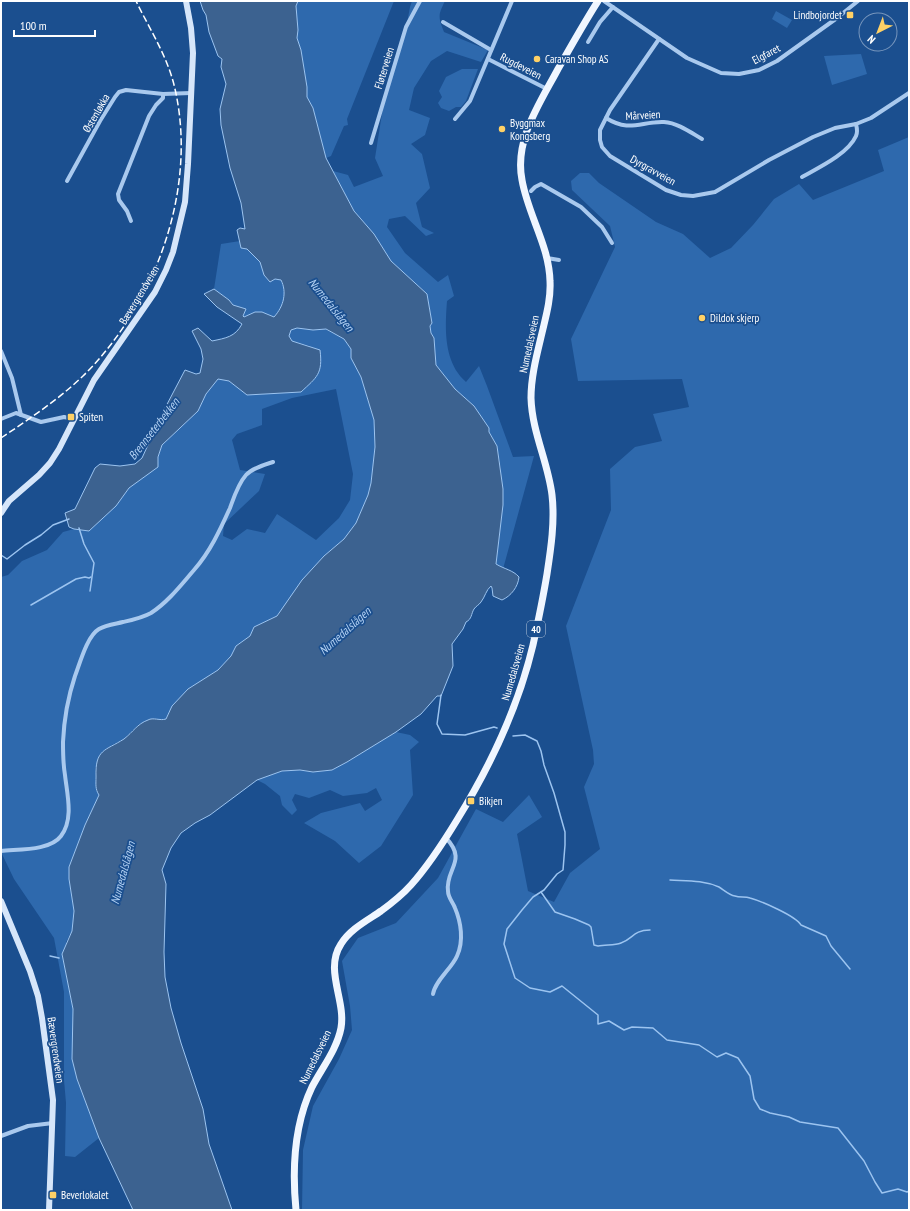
<svg xmlns="http://www.w3.org/2000/svg" width="910" height="1211" font-family="'PT Sans Narrow',sans-serif">
	<style>
		.green { fill: #2e69ad; fill-rule: evenodd }
		.water { fill: #3c6290; stroke: #9cc4f0 }
		.lines { fill: none; stroke-linecap: round; stroke-linejoin: round }
		.stream { stroke: #9cc4f0; stroke-width: 1.5 }
		.street { stroke: #a9c9ee; stroke-width: 4 }
		.secondary { stroke: #d6e6fa; stroke-width: 6 }
		.primary { stroke: #f0f6ff; stroke-width: 7 }
		.rail { stroke: #fff; stroke-width: 1.5; stroke-dasharray: 7 3; stroke-linecap: butt }
		.poi-dot { fill: #ffd166; stroke: #1b4f8f; stroke-width: 1.5 }
		.labels { text-anchor: middle; stroke-width: 3.5; stroke-linejoin: round; paint-order: stroke }
		.shield { fill: #1b4f8f; stroke: #bbcadd; stroke-width: 1 }
		.shield-label { font-size: 10px; font-weight: bold; fill: #fff }
		.poi-label { font-size: 11px; fill: #fff; stroke: #1b4f8f; text-anchor: start }
		.street-label { font-size: 11px; fill: #fff; stroke: #1b4f8f }
		.water-label { font-size: 12px; font-style: italic; fill: #b5d3f5; stroke: #1b4f8f }
	</style>
	<rect width="100%" height="100%" fill="#1b4f8f"/>
	<g class="green">
		<path d="M298,1H394L347,119L348,125L344,126L331,156L326,158L313,108L307,97V87L301,50L296,38L298,30L296,6Z"/>
		<path d="M412,1H445C438,15 438,17 444,32L488,50L481,62L447,51L431,61L414,88L409,110L430,118L425,135L411,144L422,154L430,188L416,203L422,227L434,233L426,236L405,216L389,219L387,227L405,253L438,282L448,275L454,296L447,301C445,328 443,362 466,382L479,366L487,386L513,457L534,456L503,569L496,564L501,520V470L497,446L489,432V428L474,406L455,389L436,365L434,338L431,333L430,326L432,323L427,294L391,261L374,234L354,211L333,171L348,175L354,187L383,176L375,158L383,107L405,34L410,7Z"/>
		<path d="M776,11L792,20L787,28L772,19Z"/>
		<path d="M861,54L867,74L832,85L824,56Z"/>
		<path d="M462,69H478L466,101L461,107H456L449,111L441,108L438,103L442,97L439,91L446,77Z"/>
		<path d="M909,137V1210H302L303,1150L313,1106L339,1059L352,1030L350,1006L342,961L358,938L396,923L438,878L476,809L503,822L529,795L542,817L517,834L528,891L554,902L570,873L600,849L584,787L594,764L593,750L566,626L611,510L610,469L635,447L662,441L653,414L689,407L682,379L578,381L571,339L615,247L610,226L572,190L571,181L580,173H589L599,183L656,222L683,234L710,258L731,248L753,225L774,199L799,184L813,200L884,171L878,150Z"/>
		<path d="M240,241L241,248L247,249L260,262L264,275L270,282L275,279L281,280C287,293 284,306 274,317L262,312H255L244,317L243,316L245,309L233,305L229,300L214,289L221,244Z"/>
		<path d="M297,328L313,330L325,329L344,339L351,349V358L361,377L374,420L375,447L371,483L368,495L356,523L344,539L324,556L277,616L254,627L250,636L236,646L231,656L218,670L188,689L168,714L166,719L162,720L150,719L138,725L124,739L112,745L95,768L96,790L99,795L85,825L69,867V879L74,911L72,931L66,942L69,988L73,1009L72,1059L77,1079L99,1138L75,1157L65,1156L66,1103L64,1080V992L54,938L14,879L1,852V577L8,575L22,561L47,550L63,532L74,529L89,531L116,506L129,488L141,478L158,457L162,445L198,411L206,394L218,379L229,381L247,395L301,392L310,346L292,341L289,336L291,330ZM336,389L353,474L350,500L339,518L316,540L277,514L265,533L247,529L232,540L223,536L224,524L259,491L265,474L240,470L232,440L237,434L262,425V409L292,398Z"/>
		<path d="M396,732L410,735L419,742L410,750L413,795L381,846L359,863L335,841L304,823L321,813L360,803L365,811L382,800L376,788L367,793L343,796L330,790L309,798L295,794L292,800L297,810L292,815L282,805L280,796L265,784L257,780L282,771L300,770L313,772L332,770L347,762Z"/>
	</g>
	<path class="water" d="M200,1H298L296,6L298,30L297,38L301,50L307,87V97L313,108L326,158L354,211L374,234L391,261L427,294L432,323L430,326L431,333L434,338L436,365L455,389L474,406L489,428V432L497,446L503,489V505L496,564C504,569 513,570 519,577C518,587 511,596 502,600L493,596L492,588L491,586C486,590 485,597 481,602C479,605 476,606 474,609C471,614 472,619 466,622L463,629L452,644L453,666L441,696H437L421,714L396,732L347,762L332,770L313,772L300,770L282,771L257,780L210,815L195,823L181,833L171,848L162,870L166,884L164,952L165,977L171,1008L181,1043L203,1109L209,1144L232,1210H133L99,1138L77,1079L72,1059L73,1009L62,954L72,931L74,911L69,879V867L85,825L99,795C95,789 96,784 96,777C95,749 105,751 124,739C133,732 137,724 148,720C153,717 160,721 166,719L172,706L188,689L218,670L231,656L236,646L250,636L254,627L277,616L302,580L324,556L344,539L356,523L368,495L371,483L375,447L374,420L361,377L351,358V349L344,339L326,329L313,330L297,328L291,330L289,336L292,341L320,350C323,374 317,377 301,392L247,395L229,381L218,379L206,394L198,411L162,445L158,457V467L129,488L116,506L89,531L74,529L69,527L65,513L75,509L95,468L100,464L120,466L135,464L142,458L164,410L185,370L196,374L200,373L203,359L201,349L192,331L198,328L212,341C226,338 235,337 242,324L217,307L204,294L214,289L229,300L233,305L246,309L243,316L244,317L255,312H262L274,317C284,306 287,292 281,280L275,279L270,282L264,275L260,262L247,249L241,248L237,230L240,228L245,229L241,203L230,168L221,125L220,109L226,84L221,67L222,59L218,56L209,32L206,15L203,10Z"/>
	<g class="lines">
		<g class="stream">
			<path d="M79,528L84,544L94,563L90,591"/>
			<path d="M1,555L7,559L25,545L41,535L53,525L69,519"/>
			<path d="M31,605L76,579L85,577L89,578L91,577"/>
			<path d="M441,695L437,724L442,734L465,735L494,727L497,728"/>
			<path d="M513,736L525,735L537,741L541,751L544,765L554,793L565,832V845L563,870L557,874L544,890L533,897L522,910L507,929L504,944L515,978L530,988L550,992L562,986L598,1015V1024L609,1021L624,1030L632,1027L653,1028L667,1040L699,1045L717,1057L726,1053L738,1058L750,1076L754,1099L760,1109L770,1113L789,1117L800,1122L838,1128L864,1161L875,1182L882,1193L898,1189L907,1192L909,1191"/>
			<path d="M670,880C687,881 703,880 719,887C724,890 729,895 735,896C740,898 745,896 750,898C761,901 796,916 801,925L826,936L831,946L850,969"/>
			<path d="M541,892L555,912L575,919L589,925L591,927L594,945L598,946C605,944 614,946 621,943C633,939 633,930 650,930"/>
			<path d="M50,956L59,958"/>
		</g>
		<g class="street">
			<path d="M604,1L687,58L721,73L739,74L759,70L777,61L837,18L858,1"/>
			<path d="M443,22L491,50"/>
			<path d="M659,39L610,110L600,130V140L602,147L610,156L666,190L681,195L693,196L715,192L769,160L813,137L835,128L856,124L871,118L909,93"/>
			<path d="M588,42L600,22L613,7"/>
			<path d="M488,59L547,89"/>
			<path d="M606,118C630,133 641,121 664,122C678,123 690,132 702,139"/>
			<path d="M455,119L470,101L512,1"/>
			<path d="M371,143L406,27L420,1"/>
			<path d="M802,177C818,168 848,154 856,136C858,132 857,128 856,124"/>
			<path d="M67,181L100,121L115,97L119,92L126,90L163,94L191,93"/>
			<path d="M531,191L535,187L541,184L581,207L602,227L612,243"/>
			<path d="M131,221L127,211L119,200L118,194L149,116L156,105L163,98V94"/>
			<path d="M547,258L559,260"/>
			<path d="M1,351L12,378L21,415"/>
			<path d="M1,419L16,413L41,422L64,417L74,419"/>
			<path d="M1,851C18,849 50,851 61,836C74,819 67,794 65,775C63,764 63,753 63,742C64,720 68,697 75,676C80,663 87,636 99,629C106,625 115,624 123,622C132,620 142,618 151,613C168,602 181,585 194,570C210,552 220,530 230,508C234,497 238,484 246,475C252,468 264,465 273,462"/>
			<path d="M433,994C435,981 452,968 457,956C464,941 461,922 455,908C453,902 448,898 448,891C445,869 468,861 446,838"/>
			<path d="M1,1136L28,1126L53,1123"/>
		</g>
		<g class="secondary">
			<path d="M1,513L9,501L39,475L50,463L59,449L94,380L155,292L166,270L173,252L185,202L188,164L193,53L191,28L186,1"/>
			<path d="M1,901L30,971L38,996L42,1018L53,1100L49,1210"/>
		</g>
		<path class="primary" d="M296,1210C292,1169 294,1125 312,1087C322,1068 337,1049 341,1028C346,1000 324,970 341,944C350,929 368,920 381,911C392,903 402,895 411,885C429,865 443,843 457,820C491,765 518,708 533,645C538,622 543,598 547,574C551,548 555,521 552,495C548,462 532,432 531,398C531,376 537,354 542,333C546,316 551,299 550,281C549,245 528,215 522,180C514,140 540,103 558,69C571,46 584,23 598,1"/>
		<path class="rail" d="M1,438C29,419 58,400 83,376C155,305 198,190 175,89C168,57 150,30 136,1"/>
	</g>
	<g class="poi-dot">
		<rect x="846" y="11" width="8" height="8" rx="2"/>
		<circle cx="537" cy="59" r="4"/>
		<circle cx="502" cy="129" r="4"/>
		<circle cx="702" cy="318" r="4"/>
		<rect x="67" y="413" width="8" height="8" rx="2"/>
		<rect x="467" y="797" width="8" height="8" rx="2"/>
		<rect x="49" y="1191" width="8" height="8" rx="2"/>
	</g>
	<g class="labels">
		<rect class="shield" x="527" y="621" width="18" height="16" rx="3"/>
		<g class="shield-label">
			<text x="536" y="633">40</text>
		</g>
		<g class="poi-label">
			<text x="842" y="19" text-anchor="end">Lindbojordet</text>
			<text x="545" y="63">Caravan Shop AS</text>
			<text x="510" y="127">Byggmax<tspan x="510" dy="13">Kongsberg</tspan></text>
			<text x="710" y="322">Dildok skjerp</text>
			<text x="79" y="421">Spiten</text>
			<text x="479" y="805">Bikjen</text>
			<text x="61" y="1199">Beverlokalet</text>
		</g>
		<g class="street-label">
			<text transform="translate(766 54) rotate(-28)" y="4">Elgfaret</text>
			<text transform="translate(521 66) rotate(27)" y="4">Rugdeveien</text>
			<text transform="translate(384 68) rotate(-73)" y="4">Fløterveien</text>
			<text transform="translate(96 113) rotate(-60)" y="4">Østenløkka</text>
			<text transform="translate(643 115) rotate(-3)" y="4">Mårveien</text>
			<text transform="translate(653 170) rotate(29)" y="4">Dyrgravveien</text>
			<text transform="translate(139 295) rotate(-59)" y="4">Bævergrendveien</text>
			<text transform="translate(529 344) rotate(-78)" y="4">Numedalsveien</text>
			<text transform="translate(513 672) rotate(-74)" y="4">Numedalsveien</text>
			<text transform="translate(56 1050) rotate(82)" y="4">Bævergrendveien</text>
			<text transform="translate(315 1057) rotate(-64)" y="4">Numedalsveien</text>
		</g>
		<g class="water-label">
			<text transform="translate(331 305) rotate(51)" y="4">Numedalslågen</text>
			<text transform="translate(154 429) rotate(-52)" y="4">Brennseterbekken</text>
			<text transform="translate(345 631) rotate(-42)" y="4">Numedalslågen</text>
			<text transform="translate(123 873) rotate(-75)" y="4">Numedalslågen</text>
		</g>
	</g>
	<rect width="910" height="1211" fill="none" stroke="#ffffff" stroke-width="4"/>
	<g transform="translate(878 32) rotate(222)"><circle r="19" fill="#1b4f8f" stroke="#7695bc"/>
	<path d="M0-3L7 15L0 10L-7 15Z" fill="#ffd166"/>
	<text y="-6" font-size="11" font-weight="bold" text-anchor="middle" fill="#ffffff">N</text>
	</g>
	<path d="M14 30v6h81v-6" fill="none" stroke="#ffffff" stroke-width="2"/>
	<text x="20" y="30" font-size="12" fill="#ffffff" stroke="#1b4f8f" stroke-width="3" paint-order="stroke">100 m</text>
</svg>
